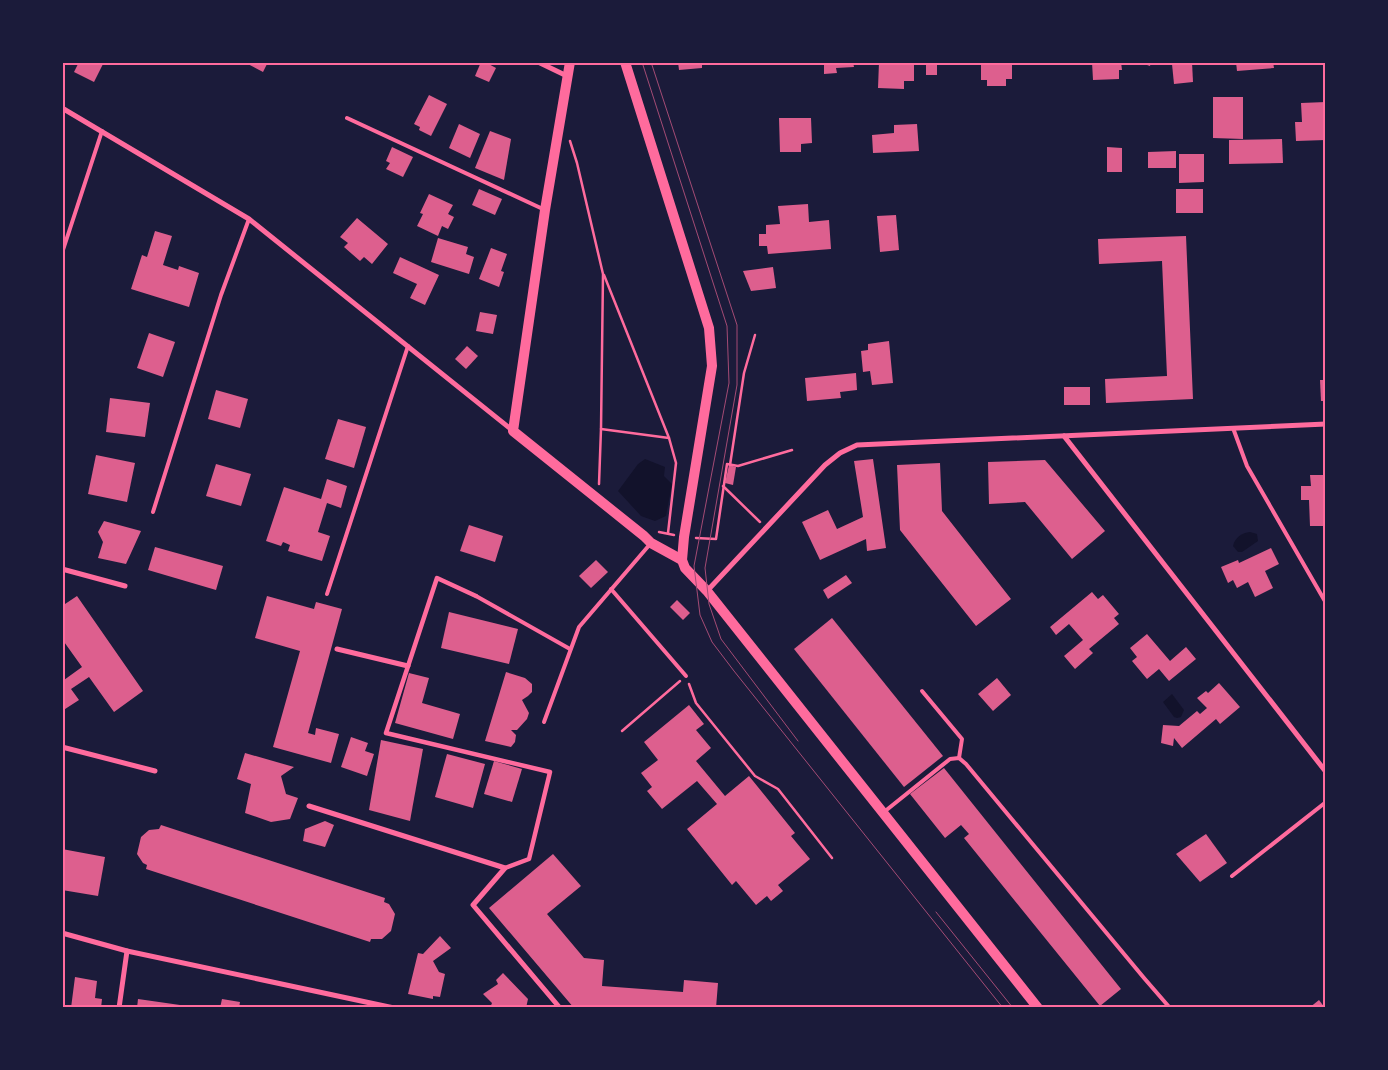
<svg xmlns="http://www.w3.org/2000/svg" width="1388" height="1070" font-family="Georgia,serif">
	<style>
		.water { fill: #12122b }
		.building { fill: #dd5f8e }
		.lines { fill: none; stroke-linecap: round; stroke-linejoin: round }
		.path { stroke: #ff6b9d; stroke-width: 2.5 }
		.service { stroke: #ff6b9d; stroke-width: 4 }
		.pedestrian { stroke: #ff6b9d; stroke-width: 4.5 }
		.minor { stroke: #ff6b9d; stroke-width: 5 }
		.secondary { stroke: #ff6b9d; stroke-width: 10 }
		.tram { stroke: #a44b75; stroke-width: 1 }
		.neatline { fill: none; stroke: #ff6b9d; stroke-width: 2 }
	</style>
	<rect width="100%" height="100%" fill="#1b1b3a"/>
	<g class="water">
		<path d="M645,459L665,467L664,476L672,484L666,516L655,521L641,516L618,491L638,464Z"/>
		<path d="M1250,532L1257,534L1258,541L1242,552H1238L1233,546C1235,537 1242,533 1250,532Z"/>
		<path d="M1172,694L1184,710L1181,717L1177,718L1174,717L1163,702Z"/>
	</g>
	<g class="building">
		<path d="M79,62H104L94,82L74,72Z"/>
		<path d="M244,62H268L263,72Z"/>
		<path d="M481,62H485L496,68L489,82L475,76Z"/>
		<path d="M678,62H702V68L679,70Z"/>
		<path d="M824,62H853L854,67L836,68L837,73L824,74Z"/>
		<path d="M879,62H914V81H904V89L878,88Z"/>
		<path d="M920,62H937V75H926V64L921,65Z"/>
		<path d="M981,62H1012V79H1006V86H987V80H981Z"/>
		<path d="M1092,62H1121L1122,70H1119V79L1093,80Z"/>
		<path d="M1138,62H1151L1150,66Z"/>
		<path d="M1186,62H1192L1193,82L1174,84L1172,64Z"/>
		<path d="M1236,62H1273L1274,68L1237,71Z"/>
		<path d="M429,95L447,104L431,136L419,130L420,127L414,124Z"/>
		<path d="M1213,97H1243V139L1213,138Z"/>
		<path d="M1326,102V140L1296,141L1295,122H1302L1301,103Z"/>
		<path d="M779,118H811L812,143L801,144V152H780Z"/>
		<path d="M459,124L480,134L470,158L449,148Z"/>
		<path d="M917,124L919,151L873,153L872,135L894,133V125Z"/>
		<path d="M490,131L511,139L504,180L475,168Z"/>
		<path d="M1282,139L1283,163L1229,164V140Z"/>
		<path d="M392,147L413,157L403,177L386,169L390,163L386,161Z"/>
		<path d="M1107,147L1122,148V172H1107Z"/>
		<path d="M1176,151V168H1148V152Z"/>
		<path d="M1179,154H1204V182L1179,183Z"/>
		<path d="M479,189L502,199L495,215L472,205Z"/>
		<rect x="1176" y="189" width="27" height="24"/>
		<path d="M429,194L453,205L448,214L454,217L448,229L442,226L438,236L417,226L423,214L420,213Z"/>
		<path d="M808,204L809,222L829,220L831,249L768,254L767,246H759V234H766V225L780,224L778,206Z"/>
		<path d="M896,215L899,250L880,252L877,216Z"/>
		<path d="M357,218L388,244L372,264L364,257L360,261L344,247L348,243L340,237Z"/>
		<path d="M155,231L172,236L163,265L178,270L179,266L199,273L189,307L131,289L142,255L147,257Z"/>
		<path d="M1186,236L1193,399L1106,403L1105,379L1167,376L1162,261L1099,264L1098,239Z"/>
		<path d="M438,238L468,247L466,254L474,257L469,274L431,262Z"/>
		<path d="M491,248L507,254L501,271L504,272L499,287L479,279Z"/>
		<path d="M400,257L439,275L425,305L410,298L417,284L393,273Z"/>
		<path d="M773,267L776,288L751,291L743,271Z"/>
		<path d="M480,312L497,315L493,334L476,331Z"/>
		<path d="M149,333L175,342L163,377L137,368Z"/>
		<path d="M889,341L893,383L872,385L870,371L863,372L861,351L868,350V344Z"/>
		<path d="M467,346L478,356L466,369L455,359Z"/>
		<path d="M856,373L857,390L840,392L841,398L807,401L805,378Z"/>
		<path d="M1320,380H1326V401H1321Z"/>
		<rect x="1064" y="387" width="26" height="18"/>
		<path d="M216,390L248,399L240,428L208,419Z"/>
		<path d="M110,398L150,403L145,437L106,432Z"/>
		<path d="M338,419L366,427L354,468L325,459Z"/>
		<path d="M96,455L135,463L127,502L88,494Z"/>
		<path d="M873,459L886,548L867,551L866,539L820,560L802,522L828,510L837,529L863,517L854,461Z"/>
		<path d="M1045,460L1105,531L1072,559L1025,502L989,504L988,462Z"/>
		<path d="M940,463L942,511L1011,599L976,626L900,530L897,465Z"/>
		<path d="M216,464L251,474L241,506L206,496Z"/>
		<path d="M729,465L736,467L733,485L725,483Z"/>
		<path d="M1310,475H1326V526H1310L1309,500H1301V486H1311Z"/>
		<path d="M327,479L347,486L341,508L327,503L318,532L330,536L322,561L288,551L290,545L283,542L281,546L266,541L284,487L321,499Z"/>
		<path d="M104,521L141,531L126,564L98,558L103,542L98,532Z"/>
		<path d="M469,525L503,536L495,562L460,551Z"/>
		<path d="M155,547L223,566L216,590L148,570Z"/>
		<path d="M1271,548L1279,564L1265,571L1273,588L1255,597L1248,582L1237,588L1233,580L1228,583L1221,567L1238,560L1239,563Z"/>
		<path d="M596,560L608,572L591,588L579,576Z"/>
		<path d="M846,575L852,583L828,599L823,590Z"/>
		<path d="M1092,592L1098,599L1103,595L1119,614L1114,618L1119,624L1089,649L1093,653L1075,669L1064,656L1083,640L1069,624L1056,635L1050,627Z"/>
		<path d="M77,596L143,691L114,712L89,677L71,689L79,700L62,711V678L64,680L82,667L62,639V606Z"/>
		<path d="M267,596L314,609L316,602L342,609L308,733L315,735L316,728L339,734L331,763L273,747L300,651L255,638Z"/>
		<path d="M677,600L690,613L683,620L670,607Z"/>
		<path d="M449,612L518,629L509,664L441,648Z"/>
		<path d="M832,618L943,756L904,787L794,649Z"/>
		<path d="M1147,634L1170,661L1186,647L1196,659L1169,681L1159,669L1147,679L1132,661L1137,657L1130,648Z"/>
		<path d="M506,672L525,678L532,684V692L528,696L522,700L529,713L527,719L517,730H511L516,735L515,742L511,747L485,741Z"/>
		<path d="M409,673L429,678L422,703L460,714L453,739L395,723Z"/>
		<path d="M997,678L1011,695L993,711L978,694Z"/>
		<path d="M1219,683L1240,707L1220,724L1216,719L1182,748L1174,738L1173,746L1161,743L1163,725L1179,726L1197,711L1200,714L1207,708L1197,698L1206,691L1208,693Z"/>
		<path d="M689,705L704,724L696,730L711,748L696,761L725,796L749,776L795,833L791,836L810,859L778,885L783,891L771,901L767,896L756,905L736,881L732,885L687,829L717,804L697,781L662,809L647,791L652,787L641,773L658,760L644,742Z"/>
		<path d="M351,737L368,743L365,751L374,754L367,776L341,767Z"/>
		<path d="M381,740L423,749L410,821L369,810Z"/>
		<path d="M245,753L294,767L281,776L286,794L298,798L290,819L271,822L245,813L251,784L237,779Z"/>
		<path d="M447,754L485,764L473,808L435,797Z"/>
		<path d="M494,761L522,769L512,802L484,794Z"/>
		<path d="M944,768L1121,989L1100,1006L964,838L969,834L961,825L945,838L910,794Z"/>
		<path d="M325,821L334,825L325,847L303,841L305,829Z"/>
		<path d="M161,825L385,898L384,902L389,904L395,914L391,931L382,939H371L370,942L146,869L147,865L143,863L137,854L141,837L149,830L159,829Z"/>
		<path d="M1206,834L1227,863L1200,882L1176,854Z"/>
		<path d="M62,849L105,857L98,896L62,890Z"/>
		<path d="M553,854L581,886L547,914L584,958L604,960L602,986L683,992L684,980L718,983L716,1008H574L489,908Z"/>
		<path d="M440,936L451,948L433,961L439,972L445,974L440,997L433,996V999L408,994L418,953L423,954Z"/>
		<path d="M503,973L528,999L526,1008H490L492,1003L483,994L498,984L496,980Z"/>
		<path d="M75,977L97,981L95,998L102,999L101,1008H71Z"/>
		<path d="M138,999L180,1005L179,1008H137Z"/>
		<path d="M222,999L240,1002L239,1008H220Z"/>
		<path d="M1319,1000L1325,1008H1309Z"/>
	</g>
	<g class="lines">
		<g class="path">
			<path d="M570,141L577,163L603,274L601,429L599,484"/>
			<path d="M604,275L669,438L676,463L668,533"/>
			<path d="M601,429L669,438"/>
			<path d="M730,465L744,373L755,335"/>
			<path d="M723,486L760,522"/>
			<path d="M659,532L674,535"/>
			<path d="M696,538L716,539L727,464L738,466L792,450"/>
			<path d="M689,684L696,703L755,776L778,789L832,858"/>
			<path d="M622,731L680,681"/>
		</g>
		<g class="service">
			<path d="M347,118L545,210"/>
			<path d="M62,253L102,131"/>
			<path d="M1233,428L1247,466L1326,603"/>
			<path d="M153,512L221,295L249,219"/>
			<path d="M611,589L686,676"/>
			<path d="M327,594L408,346"/>
			<path d="M476,596L570,649"/>
			<path d="M922,691L962,739L959,758"/>
			<path d="M544,722L579,627L651,543"/>
			<path d="M884,812L950,759L959,758L966,764L1144,978L1170,1008"/>
			<path d="M1232,876L1326,802"/>
		</g>
		<path class="pedestrian" d="M476,596L437,578L386,733L550,772L529,859L505,868"/>
		<g class="minor">
			<path d="M538,62L567,76"/>
			<path d="M62,108L249,219L512,430"/>
			<path d="M1064,436L1326,772"/>
			<path d="M62,569L125,586"/>
			<path d="M707,591L825,465L840,453L857,445L1326,424"/>
			<path d="M337,649L408,666"/>
			<path d="M62,747L155,771"/>
			<path d="M309,806L505,868L473,905L560,1008"/>
			<path d="M62,933L127,951L394,1008"/>
			<path d="M119,1008L127,951"/>
		</g>
		<g class="secondary">
			<path d="M570,62L545,210L513,431L644,536L651,543L682,560"/>
			<path d="M625,62L709,328L712,366L684,537L682,560L685,568L707,591L1038,1008"/>
		</g>
		<g class="tram">
			<path d="M642,62L727,326L729,383L694,566L700,615L712,642L734,671L1003,1008"/>
			<path d="M651,62L737,325V385L705,568L709,604L721,639L798,741"/>
			<path d="M936,912L1013,1008"/>
		</g>
	</g>
	<rect width="1388" height="1070" fill="none" stroke="#1b1b3a" stroke-width="128"/>
	<rect x="64" y="64" width="1260" height="942" class="neatline"/>
</svg>
